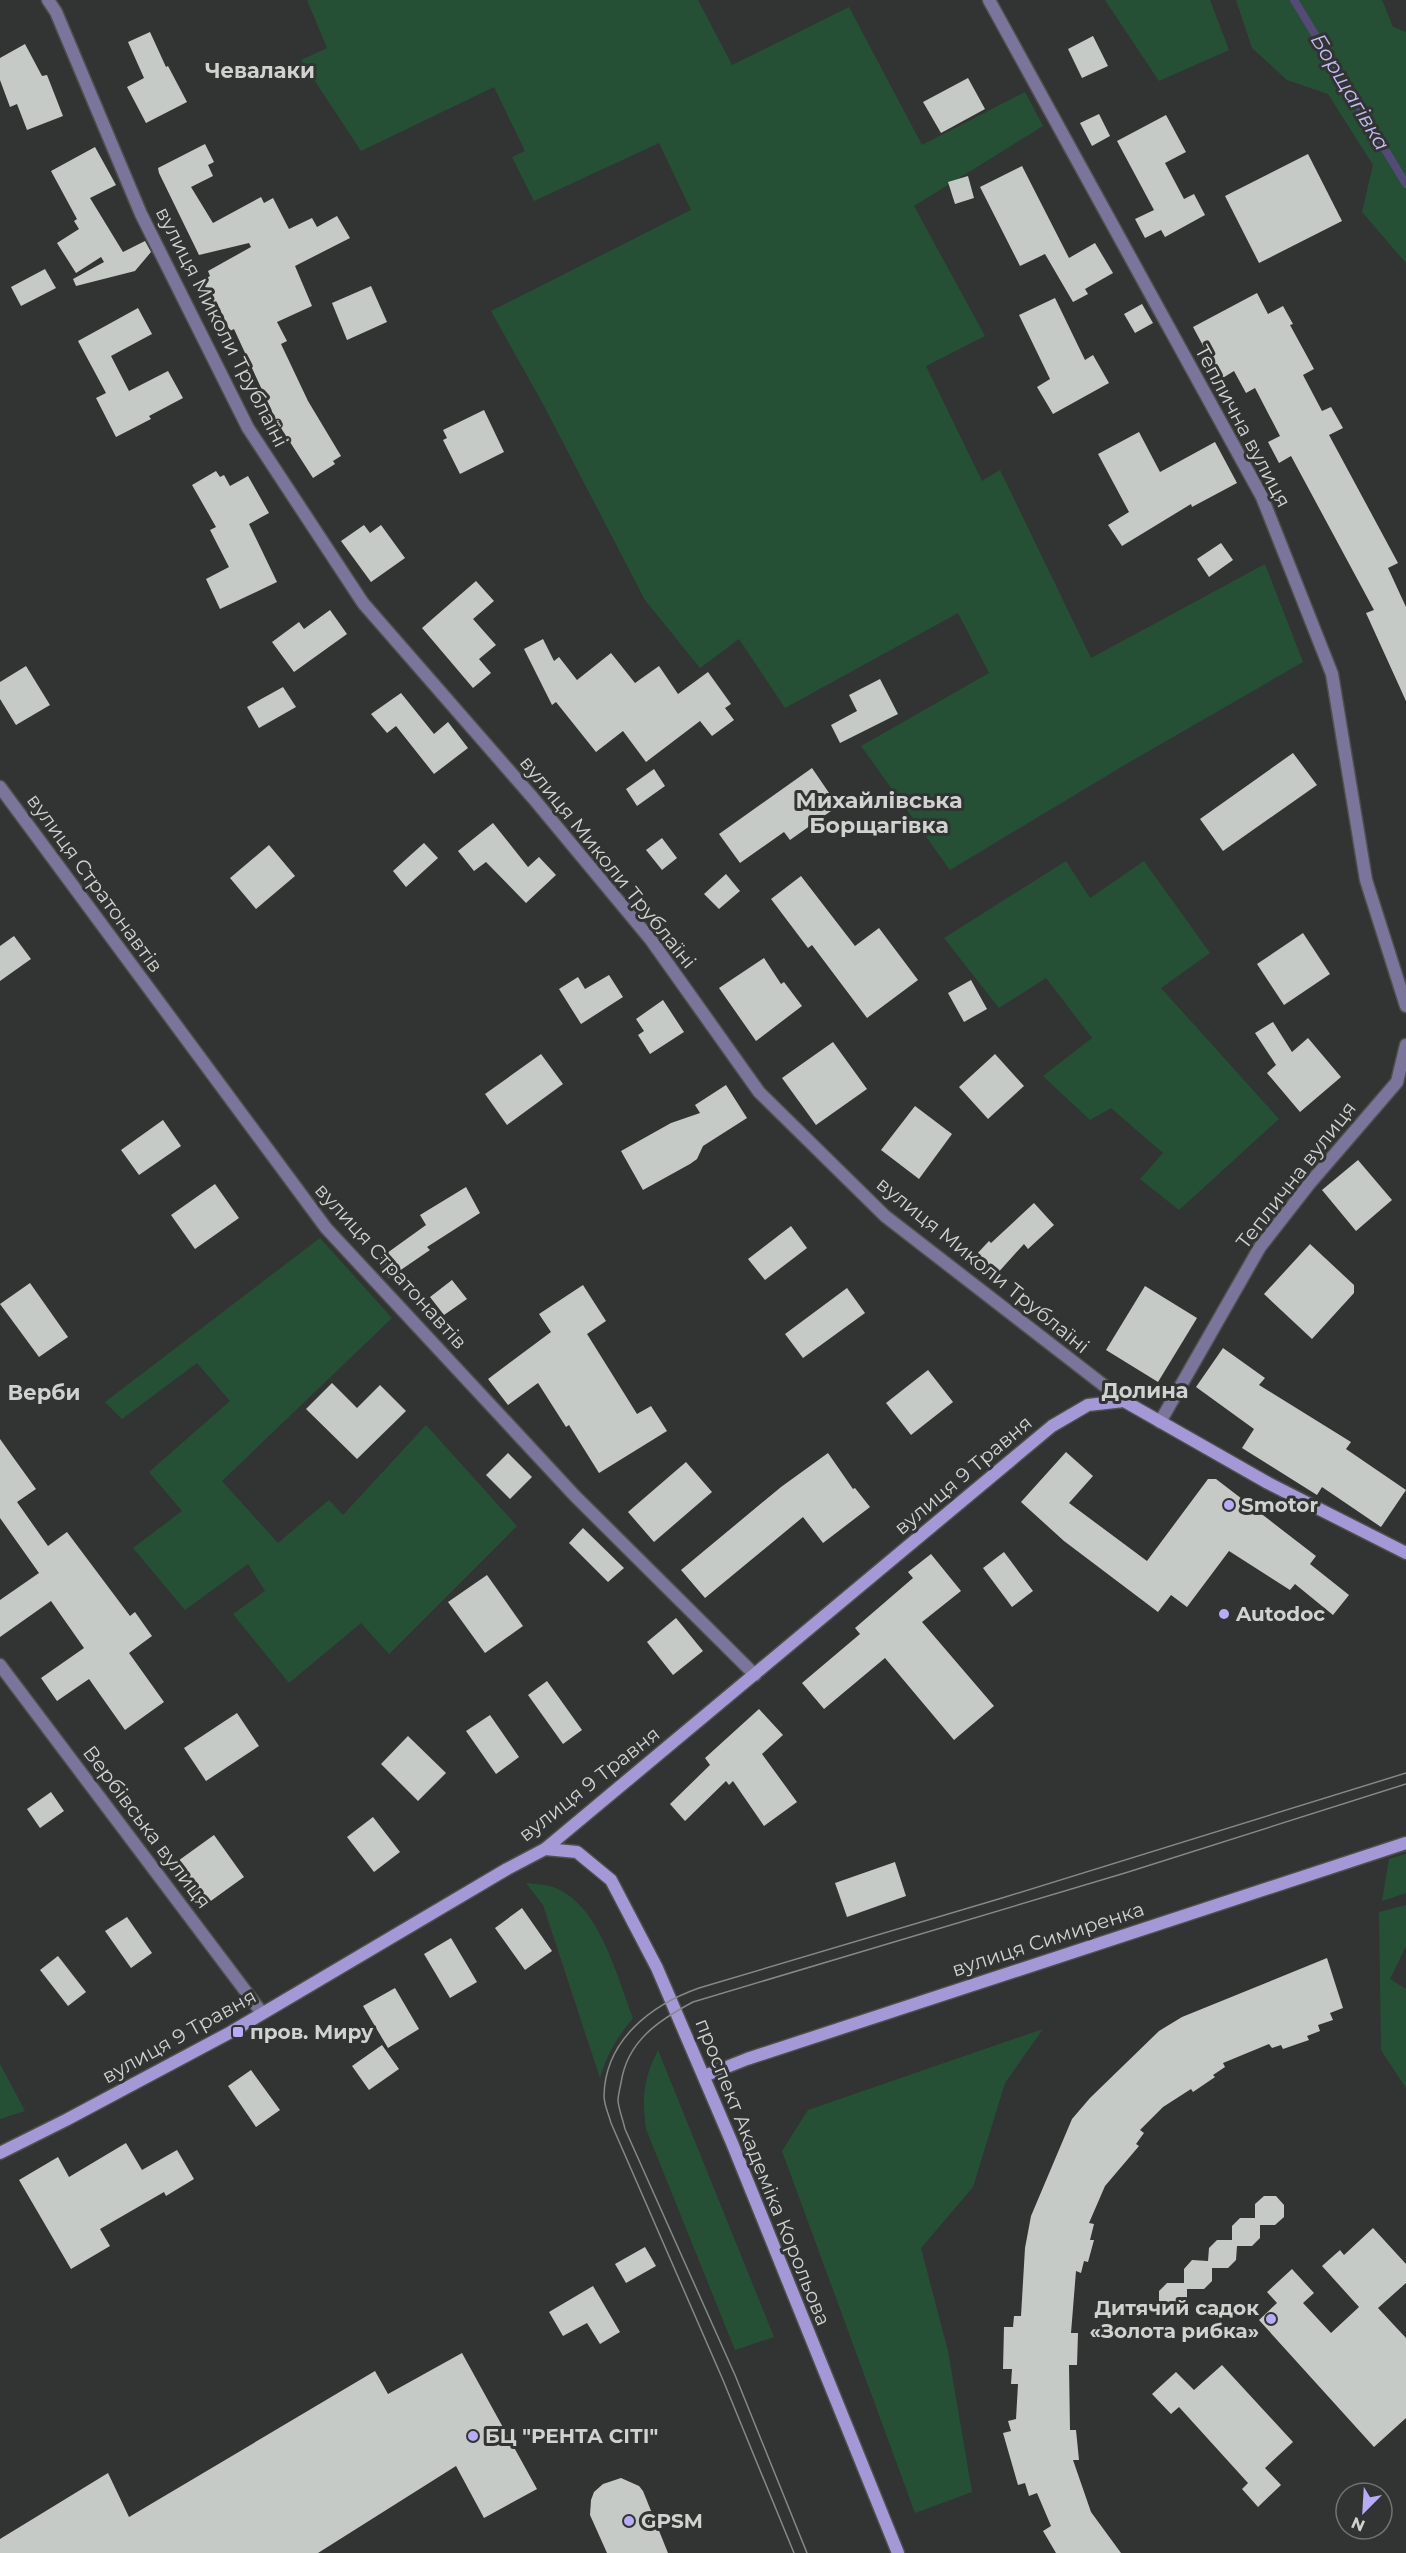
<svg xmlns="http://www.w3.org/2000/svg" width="1406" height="2553" font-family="Montserrat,sans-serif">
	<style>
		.green { fill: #265036 }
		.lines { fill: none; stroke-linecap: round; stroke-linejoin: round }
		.stream { stroke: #534b76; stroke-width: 8 }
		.building { fill: #c6cac7 }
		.street-casing { stroke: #4e504e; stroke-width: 15 }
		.secondary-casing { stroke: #4e504e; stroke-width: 15 }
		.street { stroke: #7b759b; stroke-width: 12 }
		.secondary { stroke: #a499d6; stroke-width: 12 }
		.tram { stroke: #858886; stroke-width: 1.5 }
		.poi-dot { fill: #b8abf7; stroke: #313432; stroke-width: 2 }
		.labels { text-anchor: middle; stroke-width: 6; stroke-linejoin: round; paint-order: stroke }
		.street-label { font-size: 20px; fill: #d0d2d0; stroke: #313432 }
		.poi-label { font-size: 20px; font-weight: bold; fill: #d0d2d0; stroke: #313432; text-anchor: start }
		.neighbourhood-label { font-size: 21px; font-weight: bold; fill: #d0d2d0; stroke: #313432 }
		.water-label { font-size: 21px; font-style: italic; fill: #c5bcf5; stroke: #313432 }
		.quarter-label { font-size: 22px; font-weight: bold; fill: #d0d2d0; stroke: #313432 }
	</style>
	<rect width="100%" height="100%" fill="#313432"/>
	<g class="green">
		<path d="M307,0H698L732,65L849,7L922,145L1025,92L1043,126L914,206L985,336L926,366L982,481L1000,470L1091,658L1265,564L1303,662L1128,763L950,870L861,746L989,673L958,613L785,708L739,639L700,668L645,600L543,404L491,311L691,210L659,143L534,201L512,157L525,151L494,87L361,151L301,60L327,48Z"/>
		<path d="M1105,0H1210L1229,50L1159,81Z"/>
		<path d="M1236,0H1382L1393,27L1406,32V263L1362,212L1373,165L1328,94L1287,80L1252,48Z"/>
		<path d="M1066,861L1090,898L1144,861L1210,953L1161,988L1279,1119L1179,1210L1140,1179L1163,1153L1111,1108L1090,1120L1043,1076L1092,1038L1046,978L999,1008L944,938Z"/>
		<path d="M320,1238L392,1318L222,1481L278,1543L329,1500L343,1515L426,1425L517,1526L389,1654L361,1623L289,1683L233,1614L265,1591L248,1564L185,1610L133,1548L182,1511L149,1472L230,1401L197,1363L122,1419L105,1402Z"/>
		<path d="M1406,1854V1893L1382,1901L1389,1859Z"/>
		<path d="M526,1883C534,1884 542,1884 549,1886C598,1898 617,1977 633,2018C617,2037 607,2054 600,2078L543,1905Z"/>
		<path d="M1406,1905V1946L1390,1979L1406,1989V2088L1381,2050L1379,1912Z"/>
		<path d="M1043,2029L1005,2083L973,2187L921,2248L948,2351L972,2492L915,2513L782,2151L808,2110Z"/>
		<path d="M658,2050L774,2337L735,2350L646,2129C642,2096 643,2080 658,2050Z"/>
		<path d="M0,2064L25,2111L0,2119Z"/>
	</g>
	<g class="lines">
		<path class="stream" d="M1294,0L1406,184"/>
	</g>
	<g class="building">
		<path d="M150,32L166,67L168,66L187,102L146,123L127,87L144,78L128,42Z"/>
		<path d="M1093,36L1108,66L1082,78L1068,49Z"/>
		<path d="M25,44L42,76L47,75L63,116L27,130L17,104L10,107L0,80V58Z"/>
		<path d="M968,78L985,109L941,133L923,102Z"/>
		<path d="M1099,114L1110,136L1092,146L1080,123Z"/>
		<path d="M1166,115L1186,152L1165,163L1184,199L1194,194L1205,215L1165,237L1161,230L1145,238L1135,219L1154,210L1117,141Z"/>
		<path d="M205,144L214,162L208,165L213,176L191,187L213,223L261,197L264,203L273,198L289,229L312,218L317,227L337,216L350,238L295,266L312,306L277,322L287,341L281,344L308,401L341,456L333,461L335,464L313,478L281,428L280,429L234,329L230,331L216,301L214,303L202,281L210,276L208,271L251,247L249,243L199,255L159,173L158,168Z"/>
		<path d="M95,147L116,185L90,198L123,252L145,241L151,252L135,271L76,286L73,279L104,262L101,257L76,273L57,243L79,229L74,221L77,219L51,171Z"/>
		<path d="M1308,154L1342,221L1259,263L1225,196Z"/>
		<path d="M1022,166L1069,258L1095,243L1113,273L1085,289L1088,294L1073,302L1045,254L1020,266L980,187Z"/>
		<path d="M968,176L974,198L955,204L948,182Z"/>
		<path d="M45,269L56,288L21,306L11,287Z"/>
		<path d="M371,286L387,322L347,340L332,303Z"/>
		<path d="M1257,293L1268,314L1283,306L1293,324L1290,325L1314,369L1303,375L1322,411L1331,407L1343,428L1329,435L1398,563L1388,568L1406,607V701L1366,613L1374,610L1291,456L1279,463L1268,442L1280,436L1255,388L1246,393L1234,371L1221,379L1193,327Z"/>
		<path d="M1055,298L1085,360L1093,355L1109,383L1053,414L1037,387L1050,379L1019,315Z"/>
		<path d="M1142,304L1153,323L1135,333L1124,314Z"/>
		<path d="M138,308L152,334L111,356L129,391L168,371L183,398L149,416L151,419L116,437L96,398L106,393L78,341Z"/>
		<path d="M484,410L504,452L460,474L443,440L447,438L443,430Z"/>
		<path d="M1139,432L1160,472L1215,442L1237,483L1192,507L1191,504L1122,546L1108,525L1129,512L1098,454Z"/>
		<path d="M216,471L220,477L224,475L230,486L248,476L269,513L249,524L277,582L220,609L206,579L229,567L210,530L216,527L192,485Z"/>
		<path d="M364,525L370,533L381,525L405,558L371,582L341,541Z"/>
		<path d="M1221,543L1233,560L1209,577L1197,559Z"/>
		<path d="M476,581L494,601L473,619L496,645L479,659L491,673L473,688L422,628Z"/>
		<path d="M330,610L347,634L294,672L272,642L299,622L304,629Z"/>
		<path d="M543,639L554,661L559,657L577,680L611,653L635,683L659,666L678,694L708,672L731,704L725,708L734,720L712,736L700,721L646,762L623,731L596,752L556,702L552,705L524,649Z"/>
		<path d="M26,666L50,705L16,725L0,699V682Z"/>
		<path d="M880,679L898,714L840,743L831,725L857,711L849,695Z"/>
		<path d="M283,687L296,707L259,728L247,707Z"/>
		<path d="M401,693L434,734L448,722L468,748L434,774L396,726L387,733L371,714Z"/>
		<path d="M1293,753L1317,785L1223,851L1200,819Z"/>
		<path d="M812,768L838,806L790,840L784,832L740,863L719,834Z"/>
		<path d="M654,769L665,786L637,806L626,789Z"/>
		<path d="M493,823L528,867L539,857L556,875L526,903L486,862L474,871L458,851Z"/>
		<path d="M662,838L677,858L662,870L646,850Z"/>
		<path d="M424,843L438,858L406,887L393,871Z"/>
		<path d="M269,845L295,876L256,909L230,878Z"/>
		<path d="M726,874L740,891L719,909L704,894Z"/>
		<path d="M801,876L855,946L879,928L918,980L867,1018L812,945L808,948L771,899Z"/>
		<path d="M1303,933L1330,974L1284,1005L1257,964Z"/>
		<path d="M14,936L31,959L0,981V946Z"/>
		<path d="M764,958L781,984L784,982L802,1006L756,1041L719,988Z"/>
		<path d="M609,975L623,997L581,1024L559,989L578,977L585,989Z"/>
		<path d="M971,980L987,1009L964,1022L948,993Z"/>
		<path d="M663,1000L684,1032L650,1054L638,1035L644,1031L636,1019Z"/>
		<path d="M1273,1022L1292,1052L1308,1038L1341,1077L1300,1112L1267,1073L1276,1065L1255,1033Z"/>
		<path d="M833,1042L867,1089L816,1125L782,1078Z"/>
		<path d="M541,1054L563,1084L507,1125L485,1094Z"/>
		<path d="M995,1054L1024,1086L988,1119L959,1087Z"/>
		<path d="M726,1085L747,1118L703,1146L697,1159L690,1164L643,1190L621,1151L671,1123L700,1113L695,1105Z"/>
		<path d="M915,1106L952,1134L919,1179L881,1150Z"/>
		<path d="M163,1120L181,1146L139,1175L121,1150Z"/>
		<path d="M1358,1160L1392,1200L1356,1231L1322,1190Z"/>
		<path d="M215,1184L239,1218L195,1249L171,1215Z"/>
		<path d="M466,1187L480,1213L427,1247L430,1250L389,1278L376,1261L426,1225L420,1215Z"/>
		<path d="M1034,1203L1054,1225L1028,1249L1024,1244L995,1276L974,1257L989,1241L991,1243Z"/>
		<path d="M791,1226L807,1248L765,1280L748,1259Z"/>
		<path d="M1310,1244L1354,1285V1293L1312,1339L1264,1294Z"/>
		<path d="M452,1280L467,1299L444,1315L430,1297Z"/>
		<path d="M30,1283L68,1337L39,1357L0,1304Z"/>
		<path d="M583,1285L606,1321L587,1334L637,1414L651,1406L667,1431L599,1473L569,1425L566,1427L538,1383L508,1405L488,1379L551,1332L539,1314Z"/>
		<path d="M1145,1286L1197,1318L1158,1382L1106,1350Z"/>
		<path d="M847,1288L865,1313L803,1358L785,1334Z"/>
		<path d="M1223,1348L1265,1378L1259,1385L1351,1442L1346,1449L1406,1490L1381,1527L1322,1487L1317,1495L1242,1448L1254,1429L1196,1387Z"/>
		<path d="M928,1370L953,1402L911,1435L886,1403Z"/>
		<path d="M332,1383L357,1408L380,1385L406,1411L357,1459L306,1409Z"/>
		<path d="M0,1439L36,1489L17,1502L48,1546L67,1532L130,1616L135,1612L152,1636L129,1653L164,1702L125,1730L89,1679L57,1701L41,1678L84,1648L51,1601L0,1637V1600L39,1573L0,1518Z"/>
		<path d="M1066,1452L1093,1476L1069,1503L1147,1561L1208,1479H1216L1316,1556L1310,1564L1349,1595L1333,1615L1295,1584L1290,1590L1229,1551L1187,1607L1171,1595L1158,1612L1064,1541L1021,1502Z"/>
		<path d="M508,1453L532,1477L510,1499L486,1475Z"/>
		<path d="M828,1453L853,1489L855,1488L870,1507L823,1543L803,1517L705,1598L681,1570L781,1487Z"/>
		<path d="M686,1462L712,1492L654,1542L628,1512Z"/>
		<path d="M583,1528L624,1568L608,1582L569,1543Z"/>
		<path d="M1004,1552L1033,1591L1012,1607L983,1568Z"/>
		<path d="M931,1554L961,1591L922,1622L994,1706L954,1740L885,1658L824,1709L802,1683L860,1634L855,1628L913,1578L908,1572Z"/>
		<path d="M487,1575L523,1626L485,1653L448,1602Z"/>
		<path d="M676,1618L703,1651L673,1675L647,1642Z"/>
		<path d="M547,1681L582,1730L563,1744L528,1695Z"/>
		<path d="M759,1709L783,1735L762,1754L797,1802L764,1826L733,1781L729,1785L726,1781L685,1821L670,1804L710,1765L705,1758Z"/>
		<path d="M237,1713L259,1746L206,1781L184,1748Z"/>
		<path d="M490,1715L519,1757L496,1774L466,1731Z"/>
		<path d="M408,1736L446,1773L418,1801L381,1764Z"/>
		<path d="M51,1792L64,1811L40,1828L27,1809Z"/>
		<path d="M373,1817L400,1852L374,1872L347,1837Z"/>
		<path d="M214,1835L244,1877L201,1908L171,1866Z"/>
		<path d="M895,1862L906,1896L847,1917L835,1883Z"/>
		<path d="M522,1908L552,1951L525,1970L495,1928Z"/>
		<path d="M127,1917L152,1953L131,1968L105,1931Z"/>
		<path d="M451,1938L477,1982L450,1998L424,1954Z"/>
		<path d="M58,1956L86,1992L68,2006L40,1970Z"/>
		<path d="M1327,1958L1343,2008L1330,2013L1333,2020L1318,2025L1320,2031L1307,2036L1309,2040L1283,2049L1281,2045L1272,2048L1269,2044L1223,2063L1225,2067L1213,2075L1215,2077L1193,2092L1191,2089L1163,2107L1140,2130L1144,2133L1136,2144L1139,2146L1105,2186L1089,2223L1094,2224L1090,2240H1094L1088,2262L1084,2261L1081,2273L1076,2271L1071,2333H1078L1077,2365H1069L1070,2430H1076L1079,2460H1073L1091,2512L1121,2553H1056L1043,2531L1051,2526L1037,2493L1029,2496L1025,2483L1018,2485L1003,2433L1011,2431L1008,2421L1016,2419L1018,2384H1011L1012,2369H1003L1004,2327H1013L1014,2316H1021L1025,2248L1031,2216L1072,2119L1090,2098L1159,2031L1182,2017Z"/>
		<path d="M395,1988L419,2029L388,2048L363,2006Z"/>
		<path d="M382,2045L399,2069L369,2090L352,2066Z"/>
		<path d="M251,2070L280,2110L256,2127L228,2086Z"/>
		<path d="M126,2143L142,2170L177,2150L194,2179L166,2196L164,2192L100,2229L110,2246L71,2269L19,2180L58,2157L69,2177Z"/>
		<path d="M1264,2196H1276L1284,2205V2217L1275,2225H1260V2238L1252,2246H1237L1236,2260L1228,2268H1212V2281L1204,2289H1187V2303L1179,2311H1167L1159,2302V2291L1167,2283H1184V2269L1192,2260L1208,2261L1209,2248L1217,2240H1232V2226L1240,2218H1255V2204Z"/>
		<path d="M1373,2228L1406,2264V2283L1378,2308L1406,2338V2418L1374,2447L1259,2320L1277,2303L1267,2292L1292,2269L1314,2293L1303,2303L1331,2333L1359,2307L1322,2266L1340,2250L1344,2255Z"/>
		<path d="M645,2247L656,2266L626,2283L615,2264Z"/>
		<path d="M593,2286L620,2332L600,2344L587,2323L563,2336L549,2312Z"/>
		<path d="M462,2353L537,2489L484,2518L456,2466L318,2553H0V2539L108,2473L129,2517L375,2371L388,2394Z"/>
		<path d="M1222,2365L1293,2442L1265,2468L1281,2485L1258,2507L1242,2489L1248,2483L1179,2407L1171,2414L1152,2394L1176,2372L1194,2390Z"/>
		<path d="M621,2478L639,2486L643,2491L668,2553H607L590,2515L591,2500L594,2492L603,2484Z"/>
	</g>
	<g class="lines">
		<g class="street-casing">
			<g id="street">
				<path d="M48,0L56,12L141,214L248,428L363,603L533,798L651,940L759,1092L885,1216L1124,1401"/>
				<path d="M989,0L1262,497L1332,674L1366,880L1406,1006"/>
				<path d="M0,787L326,1228L575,1496L755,1675"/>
				<path d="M1160,1422L1260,1247L1310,1183L1397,1082L1406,1045"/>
				<path d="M0,1665L262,2013"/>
			</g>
		</g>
		<g class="secondary-casing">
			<g id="secondary">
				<path d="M545,1849L577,1852L611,1880L657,1968L732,2143L898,2553"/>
				<path d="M704,2076L747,2059L1406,1843"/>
				<path d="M0,2153L66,2120L231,2032L507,1869L545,1849L1052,1426L1088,1405L1124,1401L1268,1483L1406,1553"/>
			</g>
		</g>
		<use href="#street" class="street"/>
		<use href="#secondary" class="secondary"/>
		<g class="tram">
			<path d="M794,2553L723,2380L611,2123C609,2115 604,2105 604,2096C605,2040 651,2005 699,1988L1002,1898L1406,1773"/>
			<path d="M807,2553L735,2375L625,2129C623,2120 619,2110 618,2101C618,2095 620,2088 621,2083C627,2041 659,2020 693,2002L1125,1873L1406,1784"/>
		</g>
	</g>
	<g class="poi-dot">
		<circle cx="1229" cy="1505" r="6"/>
		<circle cx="1224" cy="1614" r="6"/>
		<rect x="232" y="2026" width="12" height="12" rx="3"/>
		<circle cx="1271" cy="2319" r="6"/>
		<circle cx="473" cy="2436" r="6"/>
		<circle cx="629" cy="2521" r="6"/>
	</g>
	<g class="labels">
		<g class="street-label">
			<text transform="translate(222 327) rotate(63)" y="7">вулиця Миколи Трублаїні</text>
			<text transform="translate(1243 426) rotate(62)" y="7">Теплична вулиця</text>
			<text transform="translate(608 862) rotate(51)" y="7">вулиця Миколи Трублаїні</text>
			<text transform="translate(95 883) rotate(54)" y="7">вулиця Стратонавтів</text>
			<text transform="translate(1296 1175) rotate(-52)" y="7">Теплична вулиця</text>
			<text transform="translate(983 1265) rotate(39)" y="7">вулиця Миколи Трублаїні</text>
			<text transform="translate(391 1266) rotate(48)" y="7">вулиця Стратонавтів</text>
			<text transform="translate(963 1475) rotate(-40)" y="7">вулиця 9 Травня</text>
			<text transform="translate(589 1784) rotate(-38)" y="7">вулиця 9 Травня</text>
			<text transform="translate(147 1827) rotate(53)" y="7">Вербівська вулиця</text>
			<text transform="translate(1048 1939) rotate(-18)" y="7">вулиця Симиренка</text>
			<text transform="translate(179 2036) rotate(-29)" y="7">вулиця 9 Травня</text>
			<text transform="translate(763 2172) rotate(68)" y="7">проспект Академіка Корольова</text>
		</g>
		<g class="poi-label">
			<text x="1241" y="1512">Smotor</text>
			<text x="1236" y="1621">Autodoc</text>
			<text x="250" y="2039">пров. Миру</text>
			<text x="1259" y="2315" text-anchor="end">Дитячий садок<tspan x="1259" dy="23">«Золота рибка»</tspan></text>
			<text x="485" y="2443">БЦ "РЕНТА СІТІ"</text>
			<text x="641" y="2528">GPSM</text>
		</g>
		<g class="neighbourhood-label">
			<text x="260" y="78">Чевалаки</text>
			<text x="1145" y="1398">Долина</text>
			<text x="44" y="1400">Верби</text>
		</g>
		<g class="water-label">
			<text transform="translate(1350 92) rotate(59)" y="7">Борщагівка</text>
		</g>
		<g class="quarter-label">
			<text x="879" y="808">Михайлівська<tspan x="879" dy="25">Борщагівка</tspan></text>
		</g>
	</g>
	<g transform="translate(1364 2511) rotate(204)"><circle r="28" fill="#313432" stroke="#717371" stroke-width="1.5"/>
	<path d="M0-4.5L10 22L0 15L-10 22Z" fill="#b8abf7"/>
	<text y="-9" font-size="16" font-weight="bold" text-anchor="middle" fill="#d0d2d0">N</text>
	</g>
</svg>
